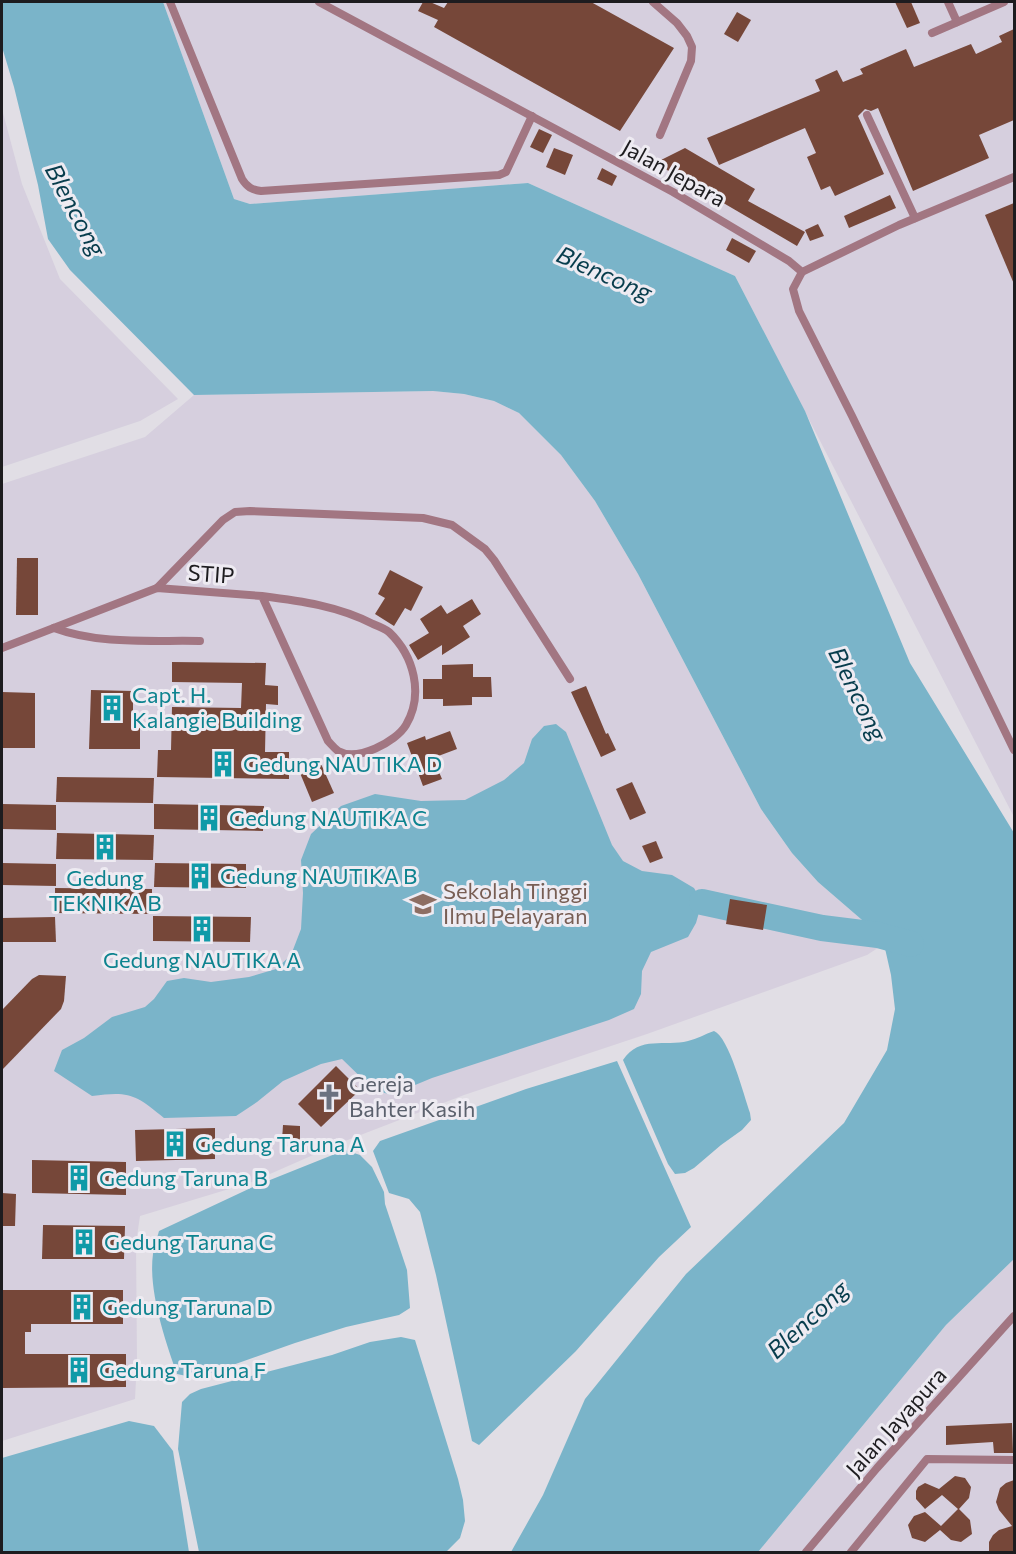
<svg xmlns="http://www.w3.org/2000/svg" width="1016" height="1554" font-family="Commissioner,sans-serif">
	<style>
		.built { fill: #d6cfde }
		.water { fill: #7ab4c9 }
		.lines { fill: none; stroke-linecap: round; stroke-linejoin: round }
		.river { stroke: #7ab4c9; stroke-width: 26 }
		.building { fill: #764739 }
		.lane { stroke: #a27682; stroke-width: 8 }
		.labels { text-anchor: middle; stroke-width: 6; stroke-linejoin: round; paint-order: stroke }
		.street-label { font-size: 22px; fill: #1d1c1f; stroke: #eeebf2 }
		.culture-label { font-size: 22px; fill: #0d838f; stroke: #eeebf2; text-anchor: start }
		.education-label { font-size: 22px; fill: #785e54; stroke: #eeebf2; text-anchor: start }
		.worship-label { font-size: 22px; fill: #5b616d; stroke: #eeebf2; text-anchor: start }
		.water-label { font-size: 24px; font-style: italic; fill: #083d4d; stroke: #eeebf2 }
	</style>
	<rect width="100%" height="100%" fill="#e1dee5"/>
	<g class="built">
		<path d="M163,2H1014V817L735,276L528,183L250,204L234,199Z"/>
		<path d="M2,109L22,184L60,279L178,399L140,421L2,467Z"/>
		<path d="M433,391L464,394L494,401L519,413L561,455L595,501L638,574L761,809L792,853L818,882L869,926L884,944L867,955L647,1034L464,1095L345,1141L252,1182L140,1216L136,1243L137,1361L135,1399L2,1441V484L145,437L194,395Z"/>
		<path d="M1014,1259V1552H758L946,1325Z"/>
	</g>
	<g class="water">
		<path d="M2,2H163L234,199L250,204L528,183L735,276L805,411L910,663L1014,833V1259L946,1325L758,1552H511L543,1495L585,1399L686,1274L844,1123L887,1050L895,1009L891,975L884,944L869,926L818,882L792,853L761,809L638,574L595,501L561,455L519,413L494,401L464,394L433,391L194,395L70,270L48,239L38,185L14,87L2,47Z"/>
		<path d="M556,724L566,732L612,845L623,861L642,871L672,875L694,888L702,902L696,923L688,937L651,952L642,971L641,994L634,1009L609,1020L432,1078L391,1095L373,1089L342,1059L321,1064L283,1081L257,1102L236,1116L164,1118C135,1094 129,1091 92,1096L54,1071L62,1050L84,1038L112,1017L145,1007L154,999L167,981L184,978L211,982L249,977L276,969L291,955L301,929L303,893L301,860L311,834L341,806L375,794L421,801L465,800L504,780L524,763L532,739L544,726Z"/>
		<path d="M714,1031C729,1037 744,1096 750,1113L751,1120L742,1130L721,1145L694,1168L685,1173L675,1174L668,1164L623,1060C640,1035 665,1047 688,1041C697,1039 705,1034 714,1031Z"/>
		<path d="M617,1061L691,1227L659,1257L576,1351L479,1445L472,1441L436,1275L420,1212L409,1199L389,1193L373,1151L380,1141L526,1089Z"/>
		<path d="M345,1150L360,1155L372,1167L384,1192L385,1204L407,1270L410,1308L399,1315L346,1327L295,1343L196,1378L177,1374C165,1340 148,1290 153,1254C154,1246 157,1239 159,1231L255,1186Z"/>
		<path d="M401,1337L415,1340L458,1479L463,1500L465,1521L460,1538L446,1552H199L178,1449L182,1402L190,1394L201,1389L332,1355L370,1342Z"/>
		<path d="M129,1421L154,1426L173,1451L189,1552H2V1458Z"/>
	</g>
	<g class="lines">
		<path class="river" d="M702,902L822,928L878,935L911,944"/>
	</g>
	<g class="building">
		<path d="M423,2H430L444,8L448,2H591L674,48L620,131L434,27L438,20L418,11Z"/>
		<path d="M895,2H911L920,23L907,28Z"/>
		<path d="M737,12L751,20L738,42L724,34Z"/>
		<path d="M1014,29V120L979,135L989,158L913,191L878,108L871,111L865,109L858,116L884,174L835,196L830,186L821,190L807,157L816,153L805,128L719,165L707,138L820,91L815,80L837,70L843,82L863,74L860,69L906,49L914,67L971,44L976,54L1002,42L999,36Z"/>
		<path d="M539,129L552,135L543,153L530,147Z"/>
		<path d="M554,148L573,155L565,175L546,167Z"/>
		<path d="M685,148L755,189L748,201L805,232L797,246L655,163Z"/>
		<path d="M602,168L617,176L612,186L597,179Z"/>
		<path d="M890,195L896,208L849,228L844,216Z"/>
		<path d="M1014,203V284L985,215Z"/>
		<path d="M818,224L824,236L810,241L805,230Z"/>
		<path d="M732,238L756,251L749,263L726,250Z"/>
		<path d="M17,558H38V615H16Z"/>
		<path d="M390,570L423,587L411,611L405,608L394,626L375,614L385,598L378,594Z"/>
		<path d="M472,599L481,614L463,626L470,637L442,655V645L418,660L409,645L429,633L420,619L441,605L447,614Z"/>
		<path d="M172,662L266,663L265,685L278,686V705L266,704L265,752H289V779L157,777L158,750H171L172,707L241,708L242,683L172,682Z"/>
		<path d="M473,664V677H491L492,697H472V705L443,706V699H423V679H442V665Z"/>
		<path d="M586,686L606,734L608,733L616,750L601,757L571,692Z"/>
		<path d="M91,690L133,691V724L140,725V749H89Z"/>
		<path d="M2,692L35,693V748H2Z"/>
		<path d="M450,731L457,749L433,758L442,779L423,786L407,743L425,736L426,740Z"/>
		<path d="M321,764L334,793L312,802L300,773Z"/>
		<path d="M57,777L154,778L153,803L56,802Z"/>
		<path d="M632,782L646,813L630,820L616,789Z"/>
		<path d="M2,804L56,805V830L2,829Z"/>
		<path d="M154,804L264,806L263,831L154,829Z"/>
		<path d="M57,833L154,835L153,860L56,859Z"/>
		<path d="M656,841L663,858L650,863L642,846Z"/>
		<path d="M2,863L56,864V886L2,885Z"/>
		<path d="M155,863L246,864V888L154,887Z"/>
		<path d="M55,888L152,889V914L55,913Z"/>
		<path d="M730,899L767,905L763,930L726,924Z"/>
		<path d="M153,916L251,917L250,942L153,941Z"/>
		<path d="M55,917L56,942H2V918Z"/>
		<path d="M39,975L66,976L64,1001L61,1009L2,1070V1010L32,979Z"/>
		<path d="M336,1066L360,1090L321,1127L298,1104Z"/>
		<path d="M283,1125L300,1126V1140H282Z"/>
		<path d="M215,1128V1159L136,1161L135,1130Z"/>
		<path d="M32,1160L126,1162V1195L32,1193Z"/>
		<path d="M2,1193L16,1194L15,1226H2Z"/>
		<path d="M43,1225L125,1226L124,1259H42Z"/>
		<path d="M2,1290H123V1324H31V1332H25V1354H126V1387L2,1388Z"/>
		<path d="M1012,1423L1013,1453H994L993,1442L946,1445V1426Z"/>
		<path d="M955,1476L965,1478L971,1487L969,1498L959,1509L970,1520L972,1534L961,1542L951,1540L940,1530L925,1542L912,1538L908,1525L914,1516L925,1512L941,1526L958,1509L942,1495L925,1509L916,1499V1491L918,1487L925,1483L939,1489Z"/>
		<path d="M1014,1480V1552H989V1542L993,1535L999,1530L1012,1526L999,1510L996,1502L1000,1488L1006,1483Z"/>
	</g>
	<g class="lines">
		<g class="lane">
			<path d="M170,2L242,179C247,187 252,190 261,191L499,175L506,172L532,116"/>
			<path d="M319,2L673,192L789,261L802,272L899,225L1014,177"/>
			<path d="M653,2L677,23L687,36L692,47L691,61L660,135"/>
			<path d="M948,2L957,22"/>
			<path d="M932,33L1004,2"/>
			<path d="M867,115L915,218"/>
			<path d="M802,272L793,289L799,311L852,416L1014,750"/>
			<path d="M157,588L223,520L235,512L250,511L423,518L452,525L485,549L494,560L570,679"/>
			<path d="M54,628C100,645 152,640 200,641"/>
			<path d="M2,648L157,588L262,596L328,741C331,744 334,748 338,751C357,762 396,742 406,725C424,694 414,656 389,632C385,629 378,626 373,624C338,606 301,601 262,596"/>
			<path d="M806,1552L877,1468L1014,1316"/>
			<path d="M851,1552L927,1459L1014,1460"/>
		</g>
	</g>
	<defs>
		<g id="building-bare" transform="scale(2.07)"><path d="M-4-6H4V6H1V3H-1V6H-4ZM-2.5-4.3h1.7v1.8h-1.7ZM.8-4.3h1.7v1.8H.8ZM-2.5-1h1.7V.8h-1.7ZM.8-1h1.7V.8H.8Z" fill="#0f9aa8" stroke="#eeebf2" stroke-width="2.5" paint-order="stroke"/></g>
		<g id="university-bare" transform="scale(2.07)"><path d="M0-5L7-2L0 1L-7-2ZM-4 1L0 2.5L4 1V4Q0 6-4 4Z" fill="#8d6e63" stroke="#eeebf2" stroke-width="2.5" paint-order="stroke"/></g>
		<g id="church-bare" transform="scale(2.07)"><path d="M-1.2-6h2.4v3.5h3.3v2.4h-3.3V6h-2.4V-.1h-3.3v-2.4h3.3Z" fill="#6b7280" stroke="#eeebf2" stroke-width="2.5" paint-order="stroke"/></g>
	</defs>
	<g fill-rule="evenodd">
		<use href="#building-bare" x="112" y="708"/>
		<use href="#building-bare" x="223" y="764"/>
		<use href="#building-bare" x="209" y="818"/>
		<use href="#building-bare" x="105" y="847"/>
		<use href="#building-bare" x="200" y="876"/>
		<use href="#university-bare" x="423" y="904"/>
		<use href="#building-bare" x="202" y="929"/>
		<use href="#church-bare" x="329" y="1097"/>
		<use href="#building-bare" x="175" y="1144"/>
		<use href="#building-bare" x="79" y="1178"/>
		<use href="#building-bare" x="84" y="1242"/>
		<use href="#building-bare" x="82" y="1307"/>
		<use href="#building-bare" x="79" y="1370"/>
	</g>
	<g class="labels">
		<g class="street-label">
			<text transform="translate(674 173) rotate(29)" y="8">Jalan Jepara</text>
			<text transform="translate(211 574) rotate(4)" y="8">STIP</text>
			<text transform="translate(896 1422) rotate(-48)" y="8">Jalan Jayapura</text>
		</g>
		<g class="culture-label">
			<text x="132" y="703">Capt. H.<tspan x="132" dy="25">Kalangie Building</tspan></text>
			<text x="243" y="772">Gedung NAUTIKA D</text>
			<text x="229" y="826">Gedung NAUTIKA C</text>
			<text x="220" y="884">Gedung NAUTIKA B</text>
			<text x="105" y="886" text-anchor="middle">Gedung<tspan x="105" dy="25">TEKNIKA B</tspan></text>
			<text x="202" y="968" text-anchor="middle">Gedung NAUTIKA A</text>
			<text x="195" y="1152">Gedung Taruna A</text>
			<text x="99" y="1186">Gedung Taruna B</text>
			<text x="104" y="1250">Gedung Taruna C</text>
			<text x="102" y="1315">Gedung Taruna D</text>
			<text x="99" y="1378">Gedung Taruna F</text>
		</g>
		<g class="education-label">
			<text x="443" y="899">Sekolah Tinggi<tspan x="443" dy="25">Ilmu Pelayaran</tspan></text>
		</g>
		<g class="worship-label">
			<text x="349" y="1092">Gereja<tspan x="349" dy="25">Bahter Kasih</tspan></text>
		</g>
		<g class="water-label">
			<text transform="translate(75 210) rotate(62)" y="8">Blencong</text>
			<text transform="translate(604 274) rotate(24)" y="8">Blencong</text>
			<text transform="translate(857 694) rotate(64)" y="8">Blencong</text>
			<text transform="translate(808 1320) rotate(-43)" y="8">Blencong</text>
		</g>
	</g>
	<rect width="1016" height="1554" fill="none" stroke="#1d1c1f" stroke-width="6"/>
</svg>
